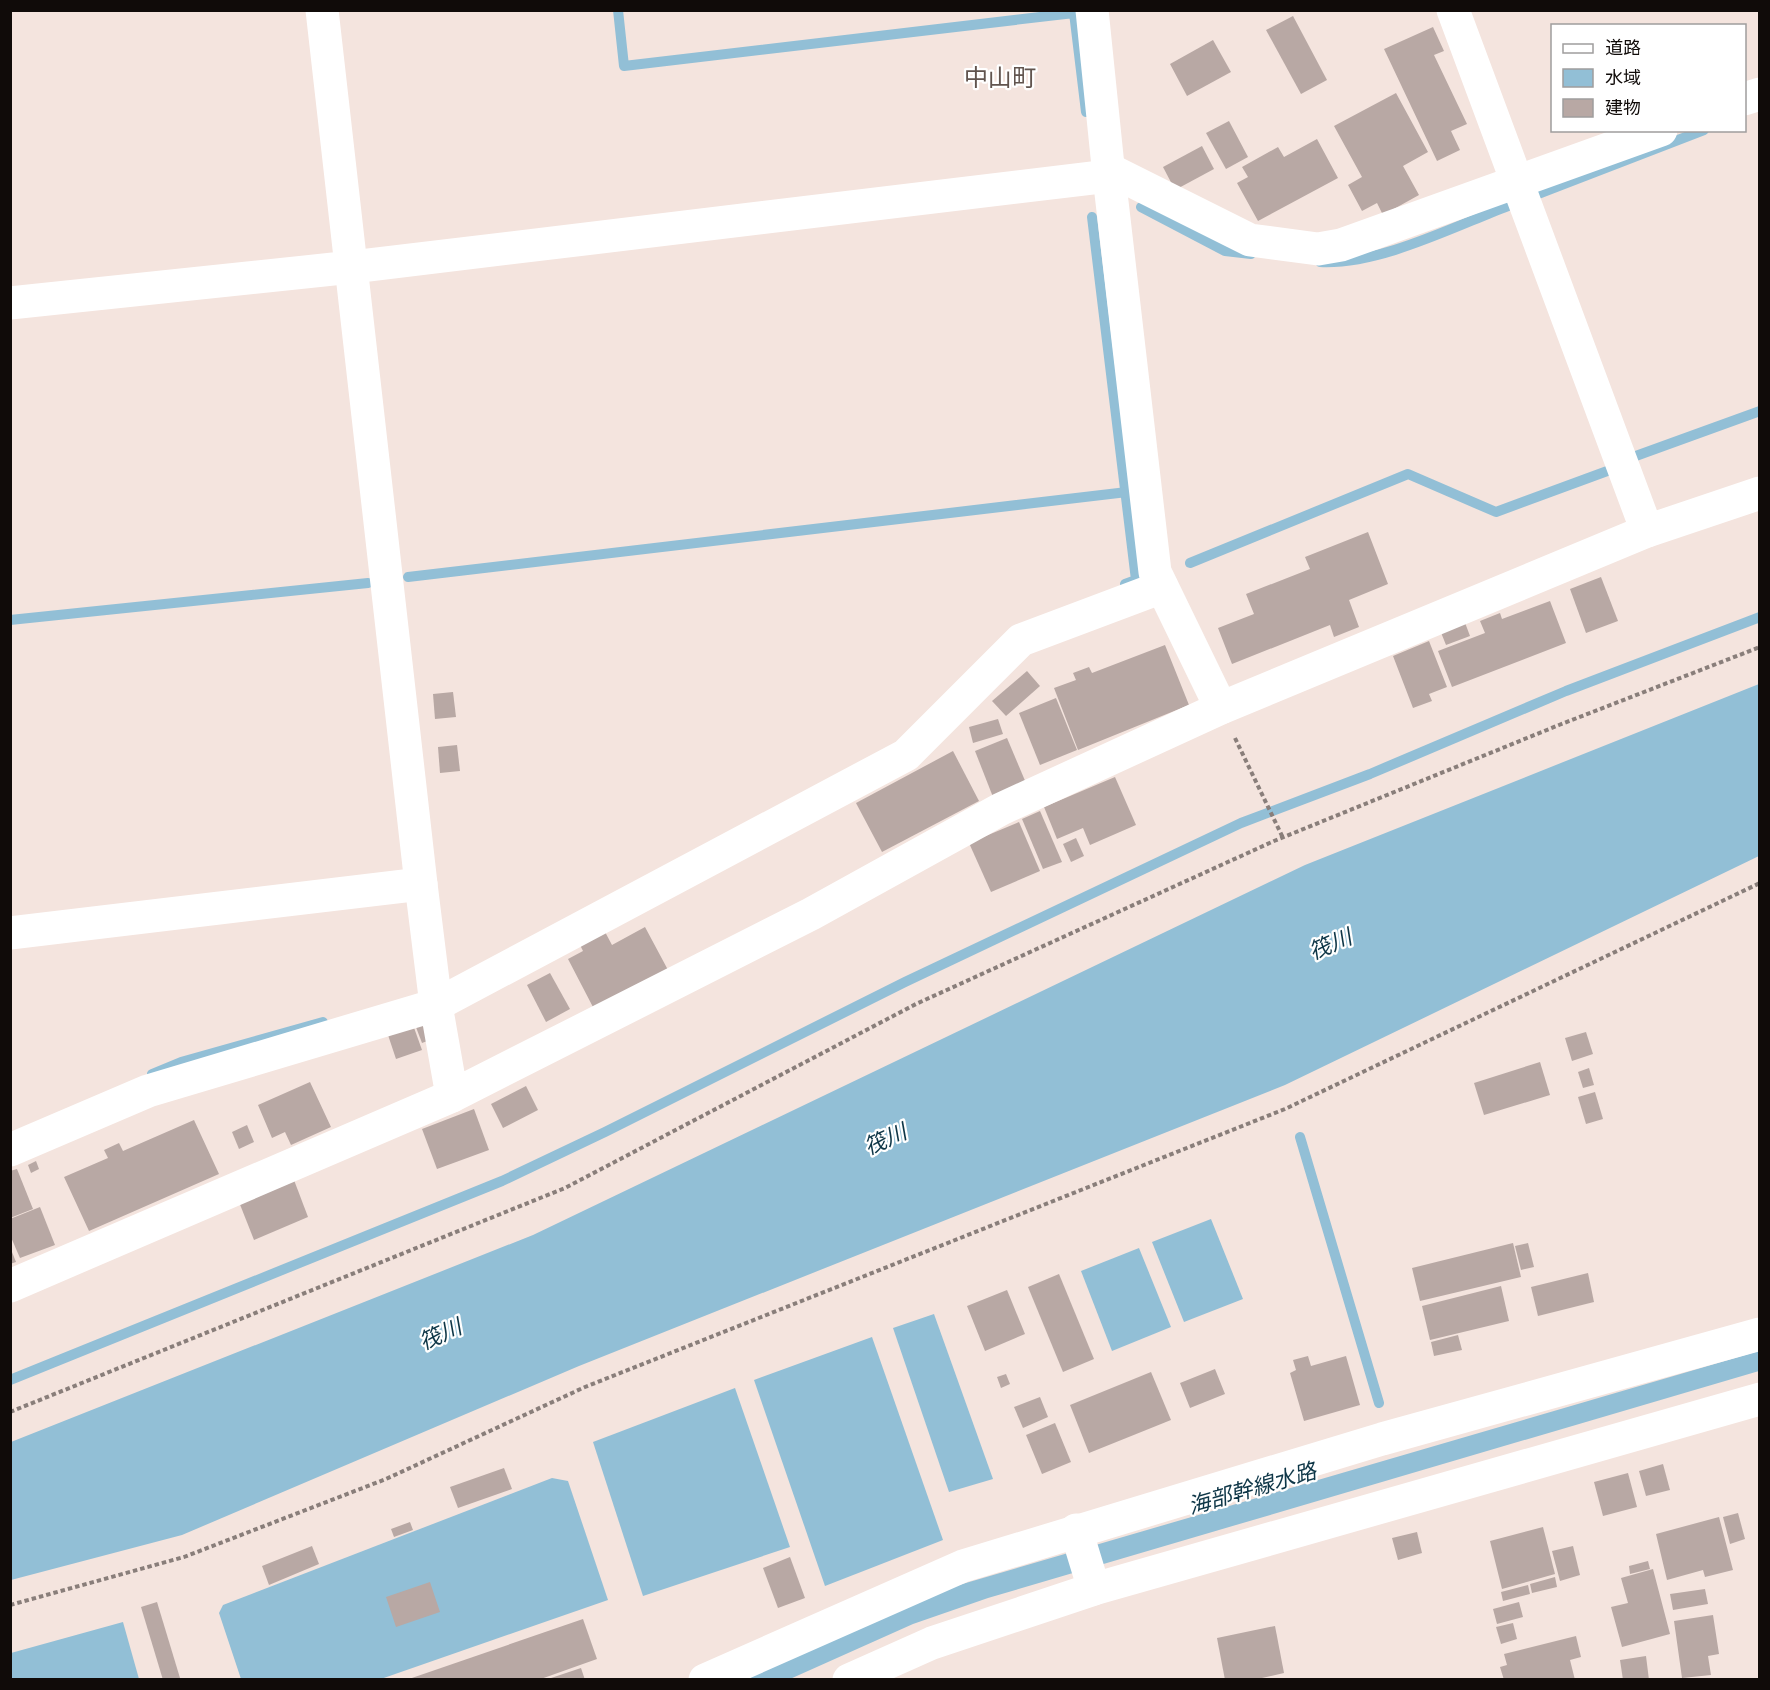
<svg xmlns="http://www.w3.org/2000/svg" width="1770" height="1690" font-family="'DejaVu Sans','Noto Sans JP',sans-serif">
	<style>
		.water { fill: #92bfd6 }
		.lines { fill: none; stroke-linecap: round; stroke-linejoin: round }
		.stream { stroke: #92bfd6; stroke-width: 10 }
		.building { fill: #b8a8a4 }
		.path { stroke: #897e7a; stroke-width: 4; stroke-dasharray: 4.5 3; stroke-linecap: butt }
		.minor { stroke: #fff; stroke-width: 33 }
		.labels { text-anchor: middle; stroke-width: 4.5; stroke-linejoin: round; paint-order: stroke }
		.water-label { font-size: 22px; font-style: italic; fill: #0e3647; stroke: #fff }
		.quarter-label { font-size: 24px; fill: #61544e; stroke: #fff }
	</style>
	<rect width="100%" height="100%" fill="#f4e4de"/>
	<g class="water">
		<path d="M1759,684V856L1285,1085L579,1366L182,1535L11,1580V1442L533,1235L1305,865Z"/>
		<path d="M1211,1219L1243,1299L1184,1322L1152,1242Z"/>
		<path d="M1139,1248L1171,1327L1112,1351L1081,1271Z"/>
		<path d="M934,1314L993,1479L949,1492L893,1328Z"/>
		<path d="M872,1337L943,1540L825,1586L754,1380Z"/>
		<path d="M1759,1351V1371L988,1598L913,1624L790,1679L736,1680L935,1592Z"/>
		<path d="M735,1388L790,1547L643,1596L593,1442Z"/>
		<path d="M552,1478L568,1481L608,1600L378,1680L241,1679L219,1613L223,1605Z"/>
		<path d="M123,1622L139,1679H11V1653Z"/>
	</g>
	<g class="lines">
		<g class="stream">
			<path d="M618,10L624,66L1074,13L1086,112"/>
			<path d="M1538,194L1704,130"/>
			<path d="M1141,207L1225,251L1251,254"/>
			<path d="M1092,217L1136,580L1125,584"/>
			<path d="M1320,262C1379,265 1453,227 1508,206"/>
			<path d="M1633,457L1760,411"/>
			<path d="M1190,563L1408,474L1496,512L1610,470"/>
			<path d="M408,577L1127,492"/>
			<path d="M10,620L368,583"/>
			<path d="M152,1074L181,1062L323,1022"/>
			<path d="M1300,1137L1379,1403"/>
			<path d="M10,1380L502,1181L605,1132L905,982L1241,823L1370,774L1566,691L1760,617"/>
		</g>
	</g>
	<g class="building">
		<path d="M1293,16L1327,80L1301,94L1266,30Z"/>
		<path d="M1433,27L1444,51L1434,55L1467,124L1451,131L1460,150L1437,161L1384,49Z"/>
		<path d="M1213,40L1231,72L1187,96L1170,64Z"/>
		<path d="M1396,93L1428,152L1403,166L1419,195L1383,215L1377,203L1362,211L1348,185L1362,177L1334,126Z"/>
		<path d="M1229,121L1248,157L1226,169L1206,133Z"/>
		<path d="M1317,139L1338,178L1258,221L1237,183L1248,177L1242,167L1278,147L1284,157Z"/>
		<path d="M1202,146L1214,169L1175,190L1163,167Z"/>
		<path d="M1368,532L1388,584L1349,600L1359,627L1334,637L1330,625L1232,664L1218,628L1254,614L1246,594L1310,569L1305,557Z"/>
		<path d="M1601,577L1618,621L1586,633L1570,589Z"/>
		<path d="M1550,601L1566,643L1452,687L1438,651L1485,633L1480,621L1500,613L1502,619Z"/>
		<path d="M1464,620L1470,636L1446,645L1440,630Z"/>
		<path d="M1429,641L1447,687L1429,694L1432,701L1413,708L1393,656Z"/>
		<path d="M1165,645L1189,705L1078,750L1054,688L1076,680L1073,673L1089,667L1092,673Z"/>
		<path d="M1027,671L1040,686L1006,716L992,701Z"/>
		<path d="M453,692L456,717L435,719L433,694Z"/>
		<path d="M1056,698L1077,750L1040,765L1019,713Z"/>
		<path d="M998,719L1003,734L973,743L969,727Z"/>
		<path d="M1007,738L1026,783L993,797L975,751Z"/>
		<path d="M457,745L460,771L440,773L438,747Z"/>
		<path d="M953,751L979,801L882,852L856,803Z"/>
		<path d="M1115,777L1136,825L1090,845L1083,828L1057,839L1044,807Z"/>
		<path d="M1040,811L1062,862L1043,869L1022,819Z"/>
		<path d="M1019,822L1040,871L991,892L969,843Z"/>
		<path d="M1076,838L1084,856L1071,862L1063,844Z"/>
		<path d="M645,927L668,970L594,1009L568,959L583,951L579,943L604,930L612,945Z"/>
		<path d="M550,973L570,1009L546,1022L527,985Z"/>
		<path d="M423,1020L430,1040L422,1043L414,1022Z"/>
		<path d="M412,1022L422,1050L396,1059L387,1032Z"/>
		<path d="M1586,1032L1593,1054L1572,1061L1565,1038Z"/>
		<path d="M1540,1062L1550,1095L1484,1115L1474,1083Z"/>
		<path d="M1589,1068L1594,1085L1583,1088L1578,1072Z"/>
		<path d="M310,1082L331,1127L291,1145L285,1132L272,1138L258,1105Z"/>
		<path d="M526,1086L538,1110L503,1128L491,1104Z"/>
		<path d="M1595,1092L1603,1119L1586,1124L1578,1097Z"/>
		<path d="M474,1109L489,1150L437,1169L422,1129Z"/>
		<path d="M194,1120L219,1174L89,1231L64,1177L108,1158L104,1150L119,1143L123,1151Z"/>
		<path d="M247,1125L254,1142L239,1149L232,1132Z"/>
		<path d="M36,1161L39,1169L31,1173L28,1165Z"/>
		<path d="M17,1169L33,1209L10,1218V1171Z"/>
		<path d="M294,1180L308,1217L254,1240L239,1202Z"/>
		<path d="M40,1207L55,1245L20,1258L10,1235V1219Z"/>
		<path d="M1513,1243L1521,1277L1420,1301L1412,1268Z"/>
		<path d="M1528,1243L1534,1267L1521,1270L1515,1246Z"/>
		<path d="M10,1247L16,1262L10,1264Z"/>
		<path d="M1588,1273L1594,1302L1538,1316L1531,1287Z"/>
		<path d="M1059,1274L1094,1359L1063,1372L1028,1287Z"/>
		<path d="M1501,1286L1509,1321L1430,1340L1422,1306Z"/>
		<path d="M1007,1290L1025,1334L985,1351L967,1306Z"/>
		<path d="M1458,1335L1462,1350L1434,1356L1431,1342Z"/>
		<path d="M1308,1356L1311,1366L1346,1356L1360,1405L1304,1421L1290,1373L1296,1370L1293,1360Z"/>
		<path d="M1215,1369L1225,1394L1190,1408L1180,1383Z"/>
		<path d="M1151,1372L1171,1420L1089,1453L1070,1405Z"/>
		<path d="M1006,1374L1010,1384L1001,1388L997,1377Z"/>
		<path d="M1040,1397L1048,1417L1023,1428L1014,1407Z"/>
		<path d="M1055,1423L1071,1462L1042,1474L1026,1435Z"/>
		<path d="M1663,1464L1670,1490L1646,1496L1639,1471Z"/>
		<path d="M504,1468L512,1489L458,1508L450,1487Z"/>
		<path d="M1628,1473L1637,1507L1603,1516L1594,1482Z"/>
		<path d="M1738,1513L1745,1539L1730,1544L1723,1517Z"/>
		<path d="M1719,1517L1733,1570L1705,1577L1703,1570L1667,1580L1656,1534Z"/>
		<path d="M410,1522L413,1530L394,1537L391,1529Z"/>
		<path d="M1543,1527L1555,1574L1502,1589L1490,1541Z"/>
		<path d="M1417,1532L1422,1553L1398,1560L1392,1538Z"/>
		<path d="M312,1546L319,1564L269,1585L262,1566Z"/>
		<path d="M1573,1546L1580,1575L1560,1581L1552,1551Z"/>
		<path d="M790,1557L805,1598L778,1608L763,1568Z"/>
		<path d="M1648,1561L1650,1569L1630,1574L1629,1566Z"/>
		<path d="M1653,1569L1670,1634L1622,1647L1611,1607L1628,1603L1621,1578Z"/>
		<path d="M1555,1577L1557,1587L1532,1593L1530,1584Z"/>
		<path d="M430,1582L440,1612L396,1627L386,1597Z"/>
		<path d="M1528,1585L1530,1594L1503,1601L1501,1592Z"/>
		<path d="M1705,1589L1708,1604L1673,1610L1670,1594Z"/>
		<path d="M157,1602L180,1678L175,1680H163L141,1607Z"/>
		<path d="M1519,1602L1523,1617L1497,1624L1493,1609Z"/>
		<path d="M1713,1615L1719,1654L1708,1656L1711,1675L1682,1678L1674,1621Z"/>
		<path d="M583,1619L597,1659L538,1680H406Z"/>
		<path d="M1513,1623L1517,1639L1501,1644L1496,1627Z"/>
		<path d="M1275,1626L1284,1673L1253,1680H1225L1217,1638Z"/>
		<path d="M1576,1636L1581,1657L1570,1660L1575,1680H1504L1500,1667L1507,1665L1504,1654Z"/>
		<path d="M1646,1656L1649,1680H1623L1620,1660Z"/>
		<path d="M581,1668L585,1680H548V1679Z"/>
	</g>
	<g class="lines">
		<g class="path">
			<path d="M1235,738L1283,838"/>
			<path d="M10,1412L565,1188L916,1004L1274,841L1559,725L1760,647"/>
			<path d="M10,1605L184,1557L386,1479L585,1387L1285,1109L1760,883"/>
		</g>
		<g class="minor">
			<path d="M322,10L421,884L436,1005L452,1096L811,914L1001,809L1221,708L1647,531L1760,493"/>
			<path d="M1092,10L1109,176L1155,572L1221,708"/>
			<path d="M1453,10L1647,531"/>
			<path d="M1744,99L1760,94"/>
			<path d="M1108,169L1250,240L1318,249L1341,245L1661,130"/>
			<path d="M10,303L352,267L1109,176"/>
			<path d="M10,933L421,884"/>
			<path d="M10,1150L148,1091L436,1005L906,755L1021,640L1162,587"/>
			<path d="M10,1286L452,1096"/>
			<path d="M1076,1530L1094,1589"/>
			<path d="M705,1680L963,1566L1382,1439L1760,1334"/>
			<path d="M849,1680L932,1643L1094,1589L1760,1399"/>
		</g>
	</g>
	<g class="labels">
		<g class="water-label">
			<text transform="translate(1330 944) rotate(-23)" y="8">筏川</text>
			<text transform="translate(885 1139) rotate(-24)" y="8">筏川</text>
			<text transform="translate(440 1334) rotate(-24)" y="8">筏川</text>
			<text transform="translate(1252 1488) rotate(-16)" y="8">海部幹線水路</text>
		</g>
		<g class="quarter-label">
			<text x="1000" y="86">中山町</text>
		</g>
	</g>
	<rect width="1770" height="1690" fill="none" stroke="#100b09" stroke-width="24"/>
	<rect x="1551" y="24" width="195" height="108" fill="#ffffff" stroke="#9f9d9d" stroke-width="1.5"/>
	<rect x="1563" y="44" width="30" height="9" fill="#ffffff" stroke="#9f9d9d" stroke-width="1.5"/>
	<text x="1605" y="54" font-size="18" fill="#100b09">道路</text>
	<rect x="1563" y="69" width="30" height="18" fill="#92bfd6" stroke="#9f9d9d" stroke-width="1.5"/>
	<text x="1605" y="84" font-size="18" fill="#100b09">水域</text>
	<rect x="1563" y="99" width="30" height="18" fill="#b8a8a4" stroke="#9f9d9d" stroke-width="1.5"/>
	<text x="1605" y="114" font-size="18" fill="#100b09">建物</text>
</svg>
